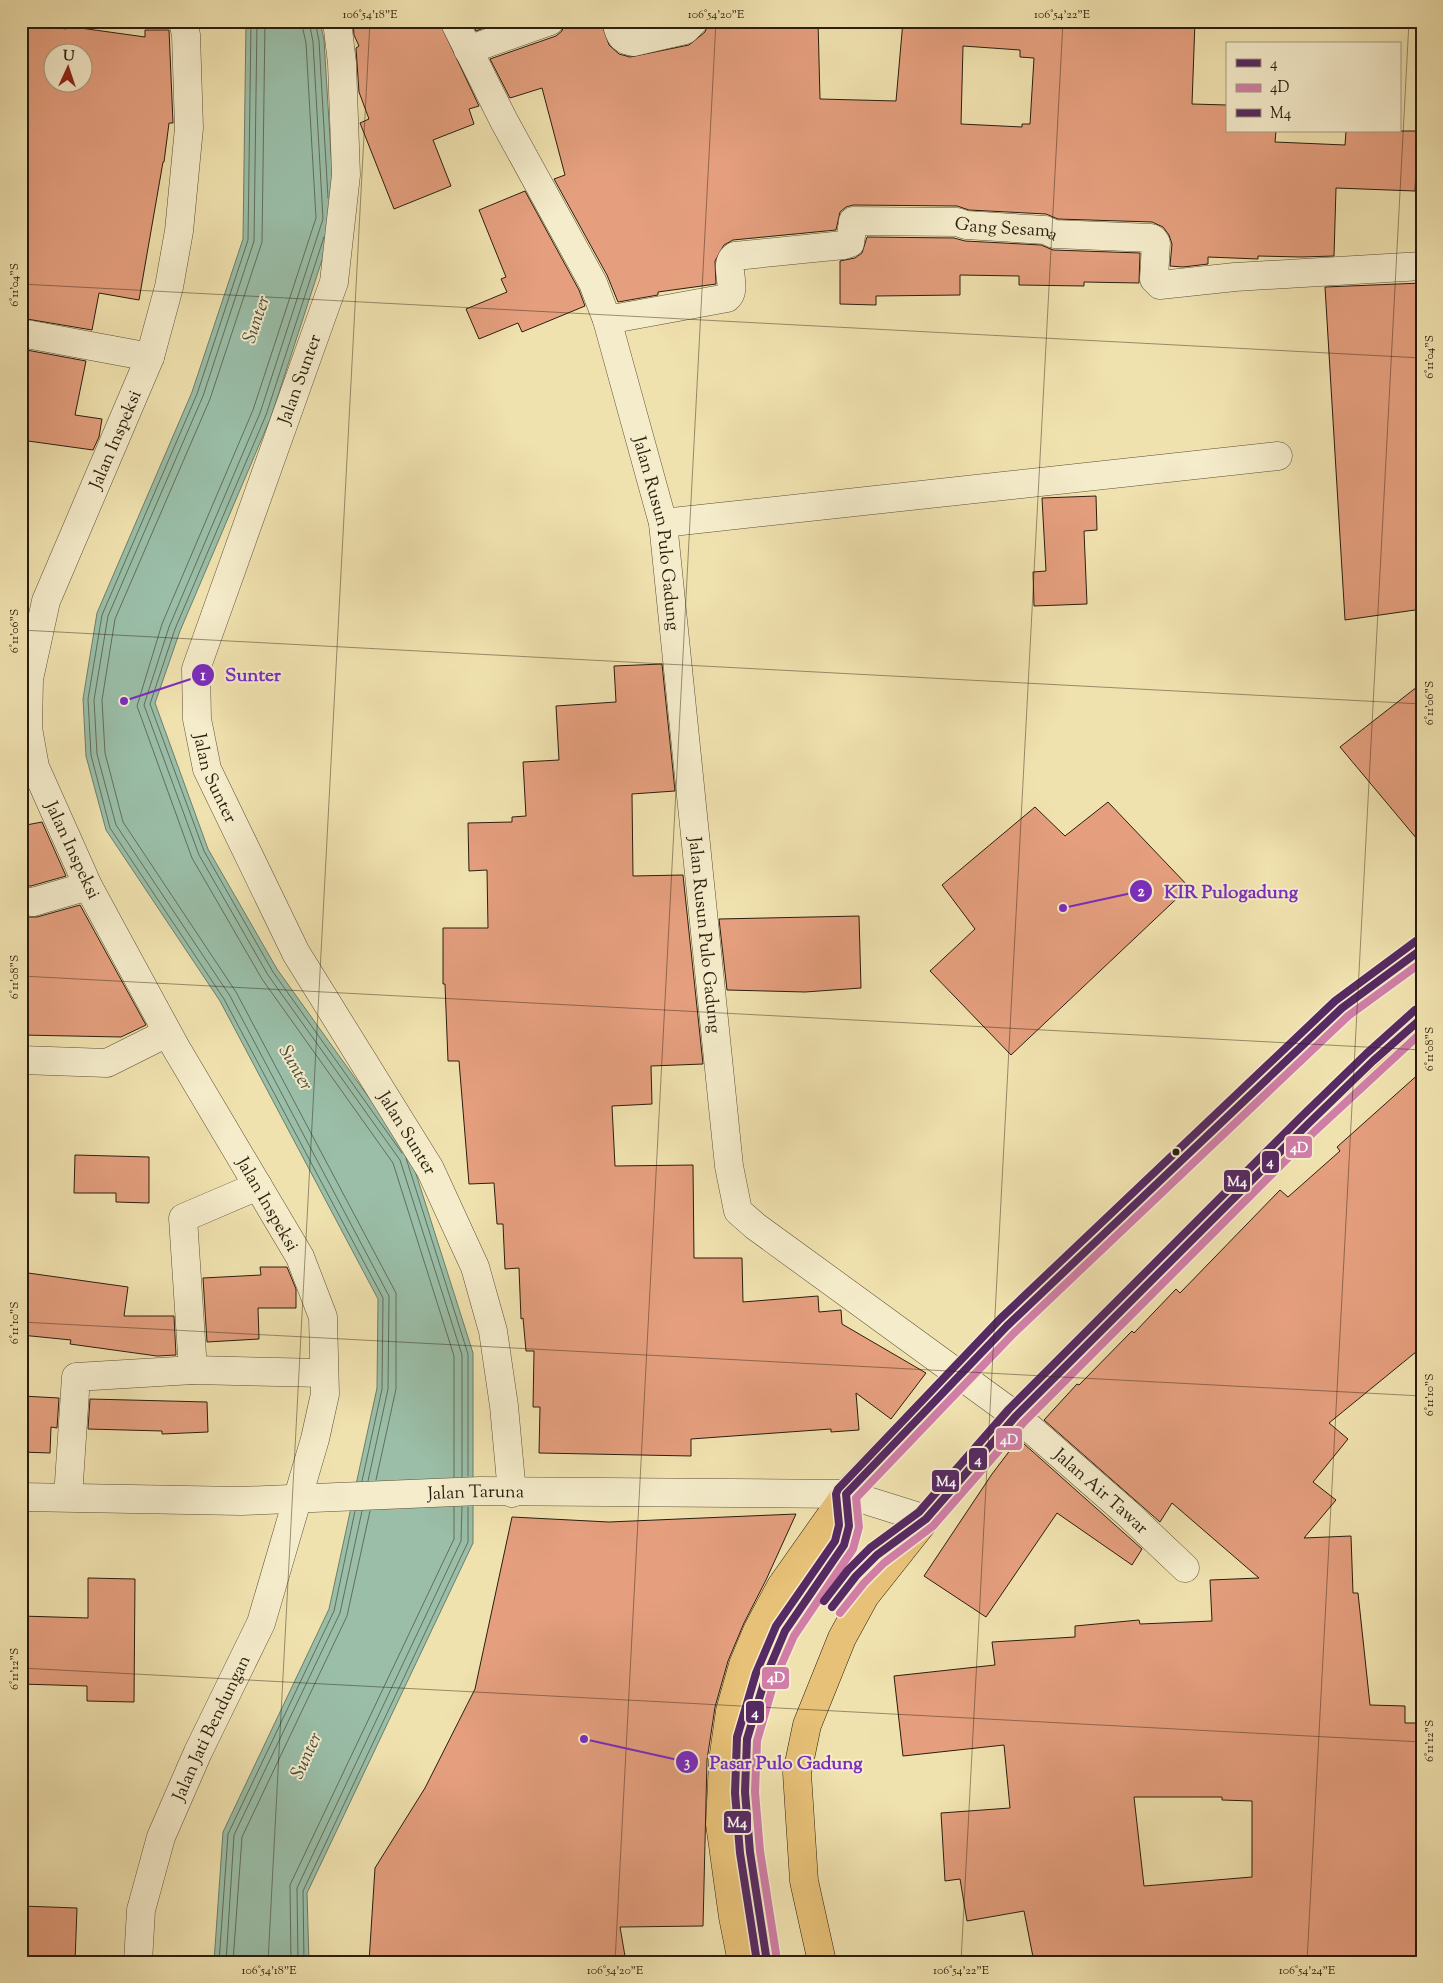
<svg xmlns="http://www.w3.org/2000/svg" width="1443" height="1983" font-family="'Sorts Mill Goudy',serif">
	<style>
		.water { fill: #9abea8; stroke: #6d7e6a }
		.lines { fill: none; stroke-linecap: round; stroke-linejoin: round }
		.shore { stroke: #626e5b; stroke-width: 1 }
		.building { fill: #e59f7e; stroke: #2a1e0e; fill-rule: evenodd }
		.minor-casing { stroke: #5c4f36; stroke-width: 29 }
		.major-casing { stroke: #2a1e0e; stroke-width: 29 }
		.minor { stroke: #f5eccb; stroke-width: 28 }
		.major { stroke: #e8c178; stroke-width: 28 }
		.bus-1-casing { stroke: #f5eccb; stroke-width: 11 }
		.bus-2-casing { stroke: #f5eccb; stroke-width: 11 }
		.bus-3-casing { stroke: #f5eccb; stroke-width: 11 }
		.bus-1 { stroke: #562a62; stroke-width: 8 }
		.bus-2 { stroke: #d07ea6; stroke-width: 8 }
		.bus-3 { stroke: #562a62; stroke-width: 8 }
		.ticks { fill: none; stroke: #2a1e0e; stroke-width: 1; stroke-opacity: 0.45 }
		.bus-dot { fill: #2a1e0e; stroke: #f5eccb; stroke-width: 2 }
		.labels { text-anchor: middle; stroke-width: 4; stroke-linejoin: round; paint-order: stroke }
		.street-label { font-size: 18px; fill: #2a1e0e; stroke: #f5eccb }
		.water-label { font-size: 19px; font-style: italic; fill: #4c4e3c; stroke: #f5eccb }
		.leader { fill: none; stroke: #7b2cbf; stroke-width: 2 }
		.callout-dot { fill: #7b2cbf; stroke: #f5eccb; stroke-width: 2 }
		.mark-label { font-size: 15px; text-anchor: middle; font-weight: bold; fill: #fff }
		.callout-label { font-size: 19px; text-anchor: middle; font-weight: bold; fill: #7b2cbf; stroke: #f5eccb; stroke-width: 4; stroke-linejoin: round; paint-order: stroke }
		.line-badge { stroke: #f5eccb; stroke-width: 2 }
		.badge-label { font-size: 14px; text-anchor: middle; font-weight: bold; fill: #fff }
		.neatline { fill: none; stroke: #2a1e0e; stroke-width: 2 }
		.ticks-label { font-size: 12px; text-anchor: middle; fill: #2a1e0e }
	</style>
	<rect width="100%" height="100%" fill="#f0e2af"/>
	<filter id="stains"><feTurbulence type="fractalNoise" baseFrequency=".004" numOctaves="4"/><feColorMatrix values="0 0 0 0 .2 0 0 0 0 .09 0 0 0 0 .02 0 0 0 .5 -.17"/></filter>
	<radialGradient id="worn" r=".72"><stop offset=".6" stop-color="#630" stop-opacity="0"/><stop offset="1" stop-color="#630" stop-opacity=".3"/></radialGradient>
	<path class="water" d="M246,21H320L324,40L335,220L271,417L180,631L155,703L208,849L277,969L410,1155L473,1353V1543L307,1893L309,1962H214L223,1832L329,1609L377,1388L378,1299L220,1001L106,830L86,756L83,699L97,613L192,392L243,239Z"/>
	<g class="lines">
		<g class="shore">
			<path d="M251,21L248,240L197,394L102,615L88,699L91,755L110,828L224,999L383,1298L382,1389L362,1481"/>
			<path d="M257,21L254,241L203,396L108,616L94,700L97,754L116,825L230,996L389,1296L388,1389L368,1481"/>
			<path d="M265,21L262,242L210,399L115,619L102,700L105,753L123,822L236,992L396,1293V1389L376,1480"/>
			<path d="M301,21L306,43L316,218L253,410L162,624L137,706L192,858L262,979L393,1163L454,1356V1477"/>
			<path d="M309,21L313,42L323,219L260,413L169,627L144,705L199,855L268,975L400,1160L462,1355V1477"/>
			<path d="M315,21L319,41L328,198"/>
			<path d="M324,237L266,415L175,629L150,704L204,851L273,972L402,1153"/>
			<path d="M406,1158L468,1354V1476"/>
			<path d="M219,1962L228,1834L334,1611L355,1511"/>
			<path d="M226,1962L234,1835L340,1613L362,1511"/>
			<path d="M233,1962L242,1837L347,1616L370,1511"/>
			<path d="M291,1962L290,1885L454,1539V1507"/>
			<path d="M298,1962L297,1888L461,1541L462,1507"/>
			<path d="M304,1962L303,1891L468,1542V1507"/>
		</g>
	</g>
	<g class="building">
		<path d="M21,21L66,29V26L145,37V30H169L173,123H169L164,162H163L139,300L99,293L92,330L21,318ZM52,52H82V82H52Z"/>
		<path d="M353,21H439L479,106L469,109L474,124L433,140L451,186L394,209L360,123L369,119L359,92L356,48L359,46L354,35Z"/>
		<path d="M472,21H502L476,31Z"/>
		<path d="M565,21H601L609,45L619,54L630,57L689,45L705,32L709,21H818L820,99L896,101L903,21H1195L1192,104L1227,105V131H1276L1275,142L1345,145L1346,131H1418L1415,191L1336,188L1334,256L1301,257L1258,256V259L1208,257V264L1183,267L1170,266L1172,244L1169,235L1163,227L1152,222L1058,219L1046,214L969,210L957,206L853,205L846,207L840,212L836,230L733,240L724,245L715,261L716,284L658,292V295L618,302L607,275L554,179L565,175L542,88L510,98L490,59L556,36L562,31ZM963,46L1020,50V57L1034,58L1030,124H1022V127L961,124Z"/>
		<path d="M525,191L579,290L585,306L522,332L518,323L479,339L466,309L507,292L501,279L506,277L479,210Z"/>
		<path d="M867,237L954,238L965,241L1041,245L1053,250L1140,253L1139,283L1084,282V286L1019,285V276L960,275V295L876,296V305L840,304V261L855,258L862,253Z"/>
		<path d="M1422,283V609L1345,620L1325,287Z"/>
		<path d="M21,349L86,361L75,415L102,419L99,437L93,450L21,440Z"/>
		<path d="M1096,496L1097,530L1084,531L1087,604L1034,606L1033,572L1046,571L1042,498Z"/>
		<path d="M662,664L675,791L632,794L633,876L683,875L703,1064L651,1066L652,1104L612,1106L615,1166L693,1165L694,1258H742L743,1302L818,1296L819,1312L841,1310L842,1324L926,1373L891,1419L856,1393L859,1430L831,1432V1429L691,1439V1456L539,1453L540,1407H533L534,1351H526L523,1318L521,1319L519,1268L505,1269L503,1224H497L494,1183L469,1184L459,1061H448L445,984H443V928H488L487,870L469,871L468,823L512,822V817L526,816L523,762L559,760L556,706L616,702L614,666Z"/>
		<path d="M1422,683V845L1340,747Z"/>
		<path d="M1108,802L1189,887L1011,1055L930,971L975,929L942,885L1035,807L1065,836Z"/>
		<path d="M42,822L66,876L31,886H21V826Z"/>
		<path d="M80,905L146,1025L121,1037L21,1035V917H37Z"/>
		<path d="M859,916L861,988L805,992L727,990L719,919Z"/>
		<path d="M1422,1071V1347L1329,1423L1348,1439L1313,1482L1336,1500L1304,1538L1351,1536L1353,1593H1358L1370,1705L1405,1706V1723H1422V1962H1034L1024,1911L967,1921L960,1879L945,1881L941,1813L1010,1808L1004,1745L903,1756L894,1676L995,1665L992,1642L1075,1637V1626L1139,1620L1140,1624L1212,1621L1210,1580L1259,1578L1172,1503L1160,1522L1044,1420L1077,1384L1079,1385L1132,1331L1134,1333L1176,1289L1180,1293L1280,1190L1288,1197L1340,1151L1337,1147ZM1134,1797H1222V1800L1252,1801V1877L1144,1886Z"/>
		<path d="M75,1155L149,1157V1203L116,1202V1193H74Z"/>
		<path d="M260,1267H287L296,1289V1308H258L259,1339L207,1342L203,1278L261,1275Z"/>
		<path d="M21,1272L128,1287L124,1316H174L176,1355L157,1356L70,1344L71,1340L21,1335Z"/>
		<path d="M22,1396L59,1398L57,1428L51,1427L50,1453L21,1452Z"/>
		<path d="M90,1399L207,1402L208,1432L162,1434V1431L88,1429Z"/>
		<path d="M1023,1443L1142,1549L1132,1565L1057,1513L986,1617L924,1576L992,1474L1014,1445L1018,1448Z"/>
		<path d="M796,1514L766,1580L744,1623L728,1661L715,1707L707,1760L703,1926L620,1927L626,1962H369L375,1868L425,1788L475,1689L512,1517L609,1522Z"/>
		<path d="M88,1578L135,1579L134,1702L87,1701V1686L21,1684V1616L88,1618Z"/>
		<path d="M21,1906L77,1908L75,1962H21Z"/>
	</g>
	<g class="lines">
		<g class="minor-casing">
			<g id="minor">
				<path id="s1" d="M337,21L342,63L346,175L334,282L196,669L197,719L207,769L296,953L430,1169L475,1267L493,1331L504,1406L512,1493"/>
				<path id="s2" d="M454,21L504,121L593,283L607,320L663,523L729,1166L738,1211L755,1226L1016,1416L1127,1513L1185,1568"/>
				<path d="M616,21C619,33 620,40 633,42L685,30L694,21"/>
				<path d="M468,50L550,21"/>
				<path id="s3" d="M607,320L727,298C739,288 722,265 735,256L844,245L850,243L853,221L957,222L966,225L1045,230L1054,234L1151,238L1154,240L1156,243L1154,279L1160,285L1235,277L1422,266"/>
				<path d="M21,333L150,357"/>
				<path d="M663,523L1278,456"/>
				<path d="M21,901L33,902L88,886"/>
				<path d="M21,1060L107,1063L167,1033"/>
				<path d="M193,1370L183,1218L258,1186"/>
				<path id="s4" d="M21,1497L241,1501L480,1491L846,1494L926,1519"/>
				<path d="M68,1497L76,1377L193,1370L324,1373"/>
				<path id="s5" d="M138,1962L141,1910L161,1837L198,1752L261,1623L315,1439L325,1394L323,1317L300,1257L176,1048L88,886L35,767L28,728L29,679L46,601L150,357L169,287L179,231L189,128L186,35L183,21"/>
			</g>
		</g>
		<g class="major-casing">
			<g id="major">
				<path d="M742,1962L733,1917L720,1824L723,1761L730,1711L743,1665L758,1629L781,1586L846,1494L1007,1326L1342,1008L1422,949"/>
				<path d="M822,1962L804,1881L797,1773L807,1725L842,1638L865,1596L926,1519L1016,1416L1308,1124L1373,1061L1422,1018"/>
			</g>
		</g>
		<use href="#minor" class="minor"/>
		<use href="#major" class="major"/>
		<g class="bus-1-casing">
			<g id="bus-1">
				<path d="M832,1607L856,1576L877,1555L926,1519L1016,1416L1308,1124L1373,1061L1422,1018"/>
				<path d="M767,1962L750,1852L745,1792L747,1739L766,1676L785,1631L844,1545L849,1526L846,1494L1007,1326L1342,1008L1422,949"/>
			</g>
		</g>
		<g class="bus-2-casing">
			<g id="bus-2">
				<path d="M840,1613L864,1583L884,1563L933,1526L1023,1423L1315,1131L1422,1032"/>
				<path d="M777,1960L760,1851L755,1792L757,1741L775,1679L794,1636L853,1549L859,1527L856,1498L1014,1333L1348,1016L1422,962"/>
			</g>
		</g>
		<g class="bus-3-casing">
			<g id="bus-3">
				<path d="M824,1601L848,1570L870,1548L919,1512L1009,1409L1301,1117L1366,1054L1415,1010"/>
				<path d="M757,1962L740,1853L735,1793L737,1737L756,1673L776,1626L835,1541L839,1525L836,1494L838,1489L1000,1319L1335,1001L1416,941"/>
			</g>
		</g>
		<use href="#bus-1" class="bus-1"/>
		<use href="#bus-2" class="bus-2"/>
		<use href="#bus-3" class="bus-3"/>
	</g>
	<path class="ticks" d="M21,69L24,21M21,284L1422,358M21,630L1422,704M21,976L1422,1050M21,1322L1422,1396M21,1668L1422,1742M268,1962L370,21M615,1962L716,21M961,1962L1063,21M1307,1962L1409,21"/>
	<circle class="bus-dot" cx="1176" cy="1152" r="4.5"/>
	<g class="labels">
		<g class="street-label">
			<text dy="6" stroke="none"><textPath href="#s3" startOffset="459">Gang Sesama</textPath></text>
			<text transform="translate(299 379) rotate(-70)" y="6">Jalan Sunter</text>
			<text dy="6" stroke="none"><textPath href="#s5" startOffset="1645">Jalan Inspeksi</textPath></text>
			<text dy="6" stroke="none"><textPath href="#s2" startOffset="556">Jalan Rusun Pulo Gadung</textPath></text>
			<text dy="6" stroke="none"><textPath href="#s1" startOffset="785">Jalan Sunter</textPath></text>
			<text transform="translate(73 850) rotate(65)" y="6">Jalan Inspeksi</text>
			<text dy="6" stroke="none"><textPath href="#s2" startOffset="961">Jalan Rusun Pulo Gadung</textPath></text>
			<text dy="6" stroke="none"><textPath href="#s1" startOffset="1190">Jalan Sunter</textPath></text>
			<text transform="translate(268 1204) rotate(60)" y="6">Jalan Inspeksi</text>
			<text dy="6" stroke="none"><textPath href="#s2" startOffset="1698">Jalan Air Tawar</textPath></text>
			<text dy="6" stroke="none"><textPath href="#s4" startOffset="455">Jalan Taruna</textPath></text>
			<text dy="6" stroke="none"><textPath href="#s5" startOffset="248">Jalan Jati Bendungan</textPath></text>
		</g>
		<g class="water-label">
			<text transform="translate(255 319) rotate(-71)" y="7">Sunter</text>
			<text transform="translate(297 1067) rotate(60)" y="7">Sunter</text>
			<text transform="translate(305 1755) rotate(-65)" y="7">Sunter</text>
		</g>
	</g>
	<path class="leader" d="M124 701L203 675M1063 908L1141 891M584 1739L687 1762"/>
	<g class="callout-dot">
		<circle cx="124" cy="701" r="5"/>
		<circle cx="1063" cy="908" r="5"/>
		<circle cx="584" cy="1739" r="5"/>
		<circle cx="203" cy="675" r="12"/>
		<circle cx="1141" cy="891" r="12"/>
		<circle cx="687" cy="1762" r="12"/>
	</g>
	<g class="mark-label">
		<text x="203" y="680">1</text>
		<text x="1141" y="896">2</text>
		<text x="687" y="1767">3</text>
	</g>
	<g class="callout-label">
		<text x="253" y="681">Sunter</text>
		<text x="1231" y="898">KIR Pulogadung</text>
		<text x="786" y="1769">Pasar Pulo Gadung</text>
	</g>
	<g class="line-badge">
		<rect x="1285" y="1135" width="28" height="24" rx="5" fill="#d07ea6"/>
		<rect x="1261" y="1150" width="19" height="24" rx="5" fill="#562a62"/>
		<rect x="1223" y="1169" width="28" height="24" rx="5" fill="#562a62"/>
		<rect x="995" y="1427" width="28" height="24" rx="5" fill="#d07ea6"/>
		<rect x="968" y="1447" width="20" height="24" rx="5" fill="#562a62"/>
		<rect x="931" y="1469" width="29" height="24" rx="5" fill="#562a62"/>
		<rect x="761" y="1666" width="29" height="24" rx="5" fill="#d07ea6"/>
		<rect x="745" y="1700" width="20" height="24" rx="5" fill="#562a62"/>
		<rect x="723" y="1810" width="29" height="24" rx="5" fill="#562a62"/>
	</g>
	<g class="badge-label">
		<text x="1299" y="1152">4D</text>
		<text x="1270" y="1166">4</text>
		<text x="1237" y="1186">M4</text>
		<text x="1009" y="1444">4D</text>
		<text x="978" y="1464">4</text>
		<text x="946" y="1486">M4</text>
		<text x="776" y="1682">4D</text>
		<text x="755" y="1717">4</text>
		<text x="737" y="1827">M4</text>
	</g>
	<rect width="1443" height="1983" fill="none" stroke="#f0e2af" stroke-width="55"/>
	<rect x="1226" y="42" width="175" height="90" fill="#f5eccb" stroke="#a49a7f"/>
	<rect x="1236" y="59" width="25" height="8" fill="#562a62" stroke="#a49a7f"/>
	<text x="1270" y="68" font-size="15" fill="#2a1e0e">4</text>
	<rect x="1236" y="84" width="25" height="8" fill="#d07ea6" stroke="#a49a7f"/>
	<text x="1270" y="92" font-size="15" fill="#2a1e0e">4D</text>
	<rect x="1236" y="109" width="25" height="8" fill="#562a62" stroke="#a49a7f"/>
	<text x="1270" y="118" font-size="15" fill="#2a1e0e">M4</text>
	<g transform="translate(68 68) rotate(3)"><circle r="24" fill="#f5eccb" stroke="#a49a7f"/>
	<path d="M0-4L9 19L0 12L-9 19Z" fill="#8f2418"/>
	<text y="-8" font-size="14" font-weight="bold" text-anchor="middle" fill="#2a1e0e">U</text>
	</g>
	<rect x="28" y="28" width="1388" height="1928" class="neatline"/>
	<g class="ticks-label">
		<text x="370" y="18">106°54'18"E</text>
		<text x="716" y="18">106°54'20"E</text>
		<text x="1062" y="18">106°54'22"E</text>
		<text transform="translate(14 285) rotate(-90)" y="4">6°11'04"S</text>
		<text transform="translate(1429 357) rotate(-90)" y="4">6°11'04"S</text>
		<text transform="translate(14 631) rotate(-90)" y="4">6°11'06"S</text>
		<text transform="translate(1429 703) rotate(-90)" y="4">6°11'06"S</text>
		<text transform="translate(14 977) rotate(-90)" y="4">6°11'08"S</text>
		<text transform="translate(1429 1049) rotate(-90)" y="4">6°11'08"S</text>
		<text transform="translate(14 1323) rotate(-90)" y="4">6°11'10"S</text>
		<text transform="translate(1429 1395) rotate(-90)" y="4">6°11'10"S</text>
		<text transform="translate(14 1669) rotate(-90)" y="4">6°11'12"S</text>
		<text transform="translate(1429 1741) rotate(-90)" y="4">6°11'12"S</text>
		<text x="269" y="1974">106°54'18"E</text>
		<text x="615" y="1974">106°54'20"E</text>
		<text x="961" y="1974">106°54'22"E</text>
		<text x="1307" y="1974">106°54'24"E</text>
	</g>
	<rect width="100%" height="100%" filter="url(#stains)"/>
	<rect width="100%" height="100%" fill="url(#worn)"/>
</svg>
